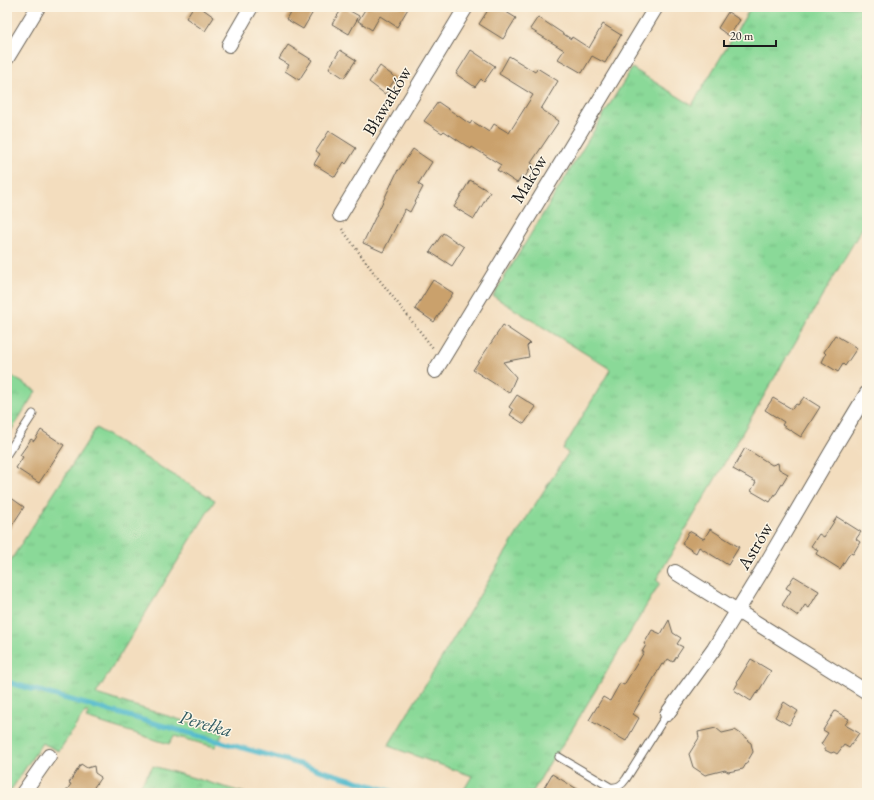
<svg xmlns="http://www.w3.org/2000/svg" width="874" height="800" font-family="'EB Garamond',serif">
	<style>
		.grass { fill: url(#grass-tufts); stroke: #537a5a }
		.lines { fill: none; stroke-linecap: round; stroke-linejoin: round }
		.stream { stroke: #4fb9cc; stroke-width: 5 }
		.building { fill: #caa16c }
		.lane-casing { stroke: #676055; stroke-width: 9 }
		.street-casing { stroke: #676055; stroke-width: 16 }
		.path { stroke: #676055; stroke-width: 2.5; stroke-dasharray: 1 3; stroke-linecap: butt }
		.lane { stroke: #fff; stroke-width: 7 }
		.street { stroke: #fff; stroke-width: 14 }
		.labels { text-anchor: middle; stroke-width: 3; stroke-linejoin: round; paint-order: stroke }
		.street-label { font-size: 18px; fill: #1c1c1c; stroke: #fcf5e5 }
		.water-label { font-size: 19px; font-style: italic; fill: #305b62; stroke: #fcf5e5 }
	</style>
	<defs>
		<pattern id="grass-tufts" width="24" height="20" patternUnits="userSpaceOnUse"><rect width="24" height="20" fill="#8ad998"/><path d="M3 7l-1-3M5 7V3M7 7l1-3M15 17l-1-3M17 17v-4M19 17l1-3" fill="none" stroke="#76ba82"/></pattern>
	</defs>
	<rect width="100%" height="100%" fill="#fcf5e5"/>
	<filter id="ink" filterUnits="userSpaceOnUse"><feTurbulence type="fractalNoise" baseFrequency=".025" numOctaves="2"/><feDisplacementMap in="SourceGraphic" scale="8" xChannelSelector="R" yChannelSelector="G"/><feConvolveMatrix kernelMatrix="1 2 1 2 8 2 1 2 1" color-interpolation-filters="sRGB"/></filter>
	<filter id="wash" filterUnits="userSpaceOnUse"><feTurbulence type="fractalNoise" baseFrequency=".012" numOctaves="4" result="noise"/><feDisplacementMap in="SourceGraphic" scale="16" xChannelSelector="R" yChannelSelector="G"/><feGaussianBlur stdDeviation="0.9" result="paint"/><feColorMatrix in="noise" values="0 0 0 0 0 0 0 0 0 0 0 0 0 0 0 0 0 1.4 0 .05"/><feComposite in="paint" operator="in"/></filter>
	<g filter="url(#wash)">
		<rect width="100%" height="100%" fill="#f3ddbe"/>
		<g class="grass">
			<path d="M751,7H867V220L656,580L660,583L562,746L552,759L532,793H462L472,776L388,746L529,514L568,453L563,449L610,370L607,367L493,296L632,68L692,105Z"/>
			<path d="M7,373L36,391L7,437Z"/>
			<path d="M96,428L215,500L96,694L223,733L215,747L174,736L169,744L86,718L89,712H85L59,751L42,743L9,793H7V566Z"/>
			<path d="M153,766L245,793H135Z"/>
		</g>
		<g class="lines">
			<path class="stream" d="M7,682L282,759L397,793"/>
		</g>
		<g id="blocks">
			<g class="building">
				<path d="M193,7H200L214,17L205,31L186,18Z"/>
				<path d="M293,7H316L303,29L286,19Z"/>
				<path d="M343,7L359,16L349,34L332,24Z"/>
				<path d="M365,7H409L397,27L380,16L372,30L358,21L366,8Z"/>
				<path d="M490,7H498L516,18L503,39L479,24Z"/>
				<path d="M728,12L740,20L729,36L718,28Z"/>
				<path d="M538,17L571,39L572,37L589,48L603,24L621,35L605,63L592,56L582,73L558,59L564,50L530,29Z"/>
				<path d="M288,45L312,60L299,80L285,71L289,65L279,59Z"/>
				<path d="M340,50L356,60L344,78L329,68Z"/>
				<path d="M471,50L495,66L484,82L481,79L475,87L456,74Z"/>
				<path d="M509,56L535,72L537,68L558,81L541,109L559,121L531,163L533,164L525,177L523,175L517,183L497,170L501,165L472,147L471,149L444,131L442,133L424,121L438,102L470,124L472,121L489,132L494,124L509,133L533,95L499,74Z"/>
				<path d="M380,66L396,78L385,94L369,82Z"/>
				<path d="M329,131L356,148L346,164L344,162L335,177L314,164L320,154L316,151Z"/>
				<path d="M413,149L432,162L418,184L423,187L410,212L405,209L383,252L363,243L398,170V171Z"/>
				<path d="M470,180L490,192L474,219L454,207Z"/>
				<path d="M443,233L464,247L452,266L430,252Z"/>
				<path d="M433,280L453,293L434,322L415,309Z"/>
				<path d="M503,325L530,343L527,346L529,357L503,362L516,377L509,393L473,370Z"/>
				<path d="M835,335L857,348L845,366L843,364L838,372L822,362L826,354L824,352Z"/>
				<path d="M517,395L536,407L524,424L510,415L513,410L509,407Z"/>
				<path d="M804,397L820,407L801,437L782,425L784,422L765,410L773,398L792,409L796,404L798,405Z"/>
				<path d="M41,430L64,445L39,483L16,468L23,457L20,455L31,439L34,441Z"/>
				<path d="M745,448L772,465L778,463L779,469L788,474L776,494H775L770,502L751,491L756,482L733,469Z"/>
				<path d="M7,495L24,507L7,533Z"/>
				<path d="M837,517L861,532L856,539L860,542L853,554L850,553L840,569L816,554L818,550L811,546L819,534L824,537Z"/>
				<path d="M710,529L739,547L728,565L699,547L696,553L682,544L689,531L704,539Z"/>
				<path d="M794,576L819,591L809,608L805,605L798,616L782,605L791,591L786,588Z"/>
				<path d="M669,620L673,633L681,638L677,644L683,647L673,662L668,659L664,665L662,664L633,714L639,718L626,741L589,720L603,697L610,701L620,683L624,685L644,652H642L646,645L644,644L652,630L661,634Z"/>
				<path d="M751,659L771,671L757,694L756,693L751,701L734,690L738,683L737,682Z"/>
				<path d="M784,702L798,711L789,725L775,717Z"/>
				<path d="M835,711L849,719L845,725L859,733L849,748L844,745L837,754L834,752L831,753L825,750V747L821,744L828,733L823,730Z"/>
				<path d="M716,728L722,733L735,730L747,738L748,741L751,743L753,752L743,769L728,772L725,770L705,775L693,767L689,754L699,738L698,732Z"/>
				<path d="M81,764L87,768L94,766L95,773L101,777L90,793H65L71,784L69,783Z"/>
				<path d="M552,774L562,780L584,793H541Z"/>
			</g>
		</g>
	</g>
	<g filter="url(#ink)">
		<use href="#blocks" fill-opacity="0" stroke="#676055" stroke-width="1"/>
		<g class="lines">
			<g class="lane-casing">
				<g id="lane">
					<path d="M7,454L33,414"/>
					<path d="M559,757L610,787C618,788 622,785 626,779L667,714"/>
				</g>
			</g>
			<g class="street-casing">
				<g id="street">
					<path d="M229,45L251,7"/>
					<path d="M7,58L38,7"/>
					<path d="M340,215L466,7"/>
					<path d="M435,371L656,7"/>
					<path d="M675,572L867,692"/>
					<path d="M667,714L714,649L763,569L832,451L867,393"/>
					<path d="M23,793L49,756"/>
				</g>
			</g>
			<path class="path" d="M342,229L374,273L433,348"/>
			<use href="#lane" class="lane"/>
			<use href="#street" class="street"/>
		</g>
	</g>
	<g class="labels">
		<g class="street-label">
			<text transform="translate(387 101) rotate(-59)" y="6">Bławatków</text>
			<text transform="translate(529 179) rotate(-59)" y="6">Maków</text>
			<text transform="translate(755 546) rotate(-59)" y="6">Astrów</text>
		</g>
		<g class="water-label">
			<text transform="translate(206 723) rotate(16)" y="7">Perełka</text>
		</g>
	</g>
	<rect width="874" height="800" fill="none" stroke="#fcf5e5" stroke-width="24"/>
	<path d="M724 40v6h52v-6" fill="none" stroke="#1c1c1c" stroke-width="2"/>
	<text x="730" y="40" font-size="12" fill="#1c1c1c" stroke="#fcf5e5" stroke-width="3" paint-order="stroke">20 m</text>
</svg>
